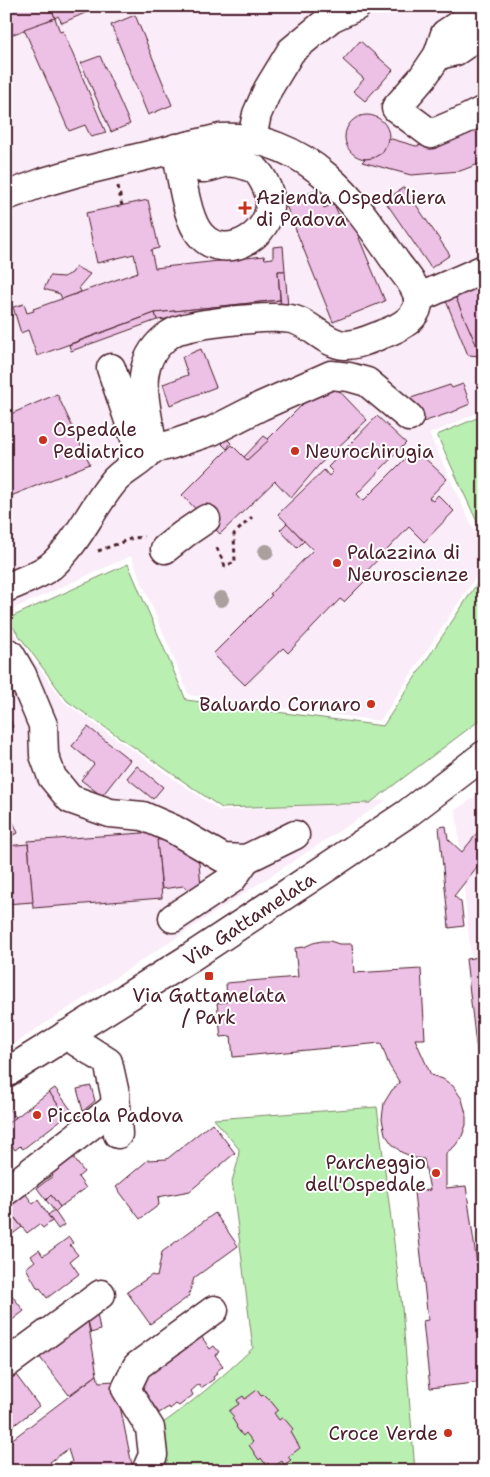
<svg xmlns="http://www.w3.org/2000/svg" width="490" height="1477" font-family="'Shantell Sans',sans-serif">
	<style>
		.built { fill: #faecf8 }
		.green { fill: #b9efb1; stroke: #82876e }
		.building { fill: #edc1e6; stroke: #4a1f2b }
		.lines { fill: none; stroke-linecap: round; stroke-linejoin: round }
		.minor-casing { stroke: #4a1f2b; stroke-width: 31 }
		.major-casing { stroke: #4a1f2b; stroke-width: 31 }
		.path { stroke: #4a1f2b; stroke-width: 3; stroke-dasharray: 4 4; stroke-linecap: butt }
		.minor { stroke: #fff; stroke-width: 28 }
		.major { stroke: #fff; stroke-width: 28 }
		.tree { fill: #aba09d }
		.poi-dot { fill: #c8321e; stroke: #fff; stroke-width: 2 }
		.labels { text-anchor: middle; stroke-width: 4; stroke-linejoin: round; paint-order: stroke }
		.poi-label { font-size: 19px; fill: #4a1f2b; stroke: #fff; text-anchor: start }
		.street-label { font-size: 19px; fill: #4a1f2b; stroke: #fff }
	</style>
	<rect width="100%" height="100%" fill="#fff"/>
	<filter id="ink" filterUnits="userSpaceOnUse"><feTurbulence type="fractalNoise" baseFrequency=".02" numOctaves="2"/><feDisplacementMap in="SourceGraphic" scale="10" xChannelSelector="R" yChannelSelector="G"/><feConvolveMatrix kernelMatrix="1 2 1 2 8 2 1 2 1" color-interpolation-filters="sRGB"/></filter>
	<g filter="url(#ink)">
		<g class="built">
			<path d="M6,6H484V410L429,434L484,552V564L380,721L189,695L131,556L6,612Z"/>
			<path d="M6,623L65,703L220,811L387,800L6,1049Z"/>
			<path d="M484,790V1083L456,810Z"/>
		</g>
		<g class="green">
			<path d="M484,415V537L437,435Z"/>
			<path d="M128,564L186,700L383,726L484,573V717L370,803L222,808L67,701L7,619Z"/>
			<path d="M484,1044V1118L476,1045Z"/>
			<path d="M377,1107L402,1307L415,1471H152L156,1428C191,1404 222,1377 253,1348L232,1181L238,1161L239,1149L214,1119Z"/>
		</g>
		<g class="building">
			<path d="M6,6H51L55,18L6,37Z"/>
			<path d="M51,6H101L62,23L58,16L55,18Z"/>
			<path d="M135,15L172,105L148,115L111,25Z"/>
			<path d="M55,18L60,32L63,31L106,133L91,137L85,125L69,131L24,29Z"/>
			<path d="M360,41L393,70L365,101L353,91L364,79L343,60Z"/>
			<path d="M100,56L130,124L111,132L81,63Z"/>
			<circle cx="367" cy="137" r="22"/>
			<path d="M484,127V162L460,171L411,175L362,162L365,159L373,158L382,153L387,144L388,138L416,146L444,143Z"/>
			<path d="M404,187L450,255L431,268L385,201Z"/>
			<path d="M317,190L324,208L334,204L341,220L355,213L363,236L359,238L385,301L333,322L285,203Z"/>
			<path d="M148,200L159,248L151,250L155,268L264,256L265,259L273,258V247L283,246L285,271H278L280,300L155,313L37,356L28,330L21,333L13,307L24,304L27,313L34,311L33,309L138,272L134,254L97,263L86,213Z"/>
			<path d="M76,267L90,274L79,287L81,292L62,299L60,294L44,289L50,276L63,277L72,273Z"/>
			<path d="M278,271H285L288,307H281Z"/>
			<path d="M484,280V364L454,294Z"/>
			<path d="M454,294L481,356L468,355L446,301Z"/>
			<path d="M280,300L281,307L157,320L155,313Z"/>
			<path d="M155,313L157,320L71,351L69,345Z"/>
			<path d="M201,349L216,387L170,405L163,384L188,375L182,357Z"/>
			<path d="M328,379L367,420L319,465L291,498L275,481L220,534L182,495L232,445L247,460Z"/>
			<path d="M463,384L470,404L458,409V410L417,424L408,399L450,385L452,388Z"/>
			<path d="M57,394L90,464L6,498V416Z"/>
			<path d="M377,416L406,443L357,494L363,501L415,449L447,479L429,498L433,501L438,495L454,511L424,542L409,527L361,577L365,581L344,602L340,599L288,653L283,648L245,685L213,654L272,595L270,594L313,550L278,514L324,470L329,476L333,472L328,467Z"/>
			<path d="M264,436L269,440L247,460L244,457Z"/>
			<path d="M227,439L231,443L227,449L222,444Z"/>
			<path d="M287,523L304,541L297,548L280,530Z"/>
			<path d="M7,712L13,727L6,730V713Z"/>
			<path d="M88,727L130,760L102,796L81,780L94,764L72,746Z"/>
			<path d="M137,766L163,787L153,799L127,778Z"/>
			<path d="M6,806L18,833L6,838Z"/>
			<path d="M484,822V858L454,896L461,902L464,926L449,928L439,827L446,826L448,839L462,852L483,826L481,825Z"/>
			<path d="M157,832L162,898L33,908L28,841Z"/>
			<path d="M178,839L198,852L201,887L192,891L183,886L162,889L157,840Z"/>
			<path d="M28,844L33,902L6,904V846Z"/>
			<path d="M322,941H330L339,944H352L354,973L421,969L425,1039H415L431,1075L443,1079L453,1086L462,1099L466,1114V1125L462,1136L455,1146L446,1153V1188L466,1186L484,1314V1382L430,1388L423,1321L428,1320L414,1192L430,1190L424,1159L415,1158L401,1152L392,1144L385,1134L382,1119L384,1103L392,1090L400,1083L389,1065L381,1043L233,1057L231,1036L221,1037L217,1003L227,1002L226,983L298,977L295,948L304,947L313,943Z"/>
			<path d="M480,957L484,988V1044L476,1045L466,959Z"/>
			<path d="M91,1086L95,1101L83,1111L77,1089Z"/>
			<path d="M55,1088L72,1111L66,1116L49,1092Z"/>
			<path d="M49,1092L66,1116L23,1149L20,1146L15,1150L6,1138V1125Z"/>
			<path d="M8,1108L16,1117L6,1125V1110Z"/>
			<path d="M212,1123L235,1153L190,1191L158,1197L159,1205L140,1219L116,1187L148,1160L167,1159Z"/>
			<path d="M70,1153L84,1172L78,1177L86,1188L60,1207L51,1195L46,1200L37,1188L53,1176L48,1169Z"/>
			<path d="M25,1193L33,1204L38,1200L52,1221L43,1228L39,1224L27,1233L7,1208Z"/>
			<path d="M51,1195L60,1207L55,1212L46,1200Z"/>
			<path d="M6,1208L22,1227L6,1239Z"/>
			<path d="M54,1210L64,1225L58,1229L48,1215Z"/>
			<path d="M215,1213L238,1246L194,1278L188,1297L150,1324L127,1292L152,1275L157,1277L162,1252Z"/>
			<path d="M69,1237L73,1243L70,1245L78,1255L70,1261L79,1274L47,1298L40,1288L38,1289L26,1268L35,1261L31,1256L39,1250L43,1256Z"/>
			<path d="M10,1293L24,1311L6,1325V1295Z"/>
			<path d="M97,1313L100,1330L91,1333L87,1316Z"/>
			<path d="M87,1316L97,1375L69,1395L38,1355Z"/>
			<path d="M201,1336L210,1349L214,1346L219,1352L215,1355L223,1366L216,1372L217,1374L213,1377L214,1379L201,1388L199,1384L191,1391L193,1395L179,1406L176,1404L170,1409L169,1407L159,1413L152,1403L149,1405L137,1384L163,1358L165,1363L173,1358L171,1354Z"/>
			<path d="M16,1375L39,1406L8,1430L6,1428V1382Z"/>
			<path d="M97,1375L99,1382L115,1381L133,1470L71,1471L68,1464L72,1462L68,1449L50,1462L52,1465L45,1471H13L6,1462V1444Z"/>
			<path d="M257,1390L261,1396L264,1395L268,1399H269L278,1410L274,1413L279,1420L283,1417L293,1429L291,1432L300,1448L288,1457L291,1460L284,1465L282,1461L272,1468L268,1463L266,1465L261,1458L259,1460L249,1445L253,1442L246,1433L243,1436L236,1427L237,1426L232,1418L234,1417L229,1411L239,1404L237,1400L243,1396L245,1399Z"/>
		</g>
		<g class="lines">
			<g class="minor-casing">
				<g id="minor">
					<path d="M484,8L445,34L438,55L456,51L484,32"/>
					<path d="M438,55L423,77L396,108L431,134L457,123"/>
					<path d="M462,121L484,110"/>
					<path d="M252,138L257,114L268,89L291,51L331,18L357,6"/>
					<path d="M176,148C181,171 185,211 197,230C222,270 285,230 267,188C264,181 260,173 254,169C246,165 233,161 224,163C216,164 210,169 202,168L198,163L192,145"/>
					<path d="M6,196L44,182L75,173L220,138C260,135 297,151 327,177C355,201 375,232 396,262C403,272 416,285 418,298C420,316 403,326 388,332C374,337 360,345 345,345C326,344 312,325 295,320C275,314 203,323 182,329C176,330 170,334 165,338C136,362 143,392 149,425C150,434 153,443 150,451C141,463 125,469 115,480C92,507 78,543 51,566C38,576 21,581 6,588"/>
					<path d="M418,298L484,269"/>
					<path d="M111,368L140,453"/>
					<path d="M151,449L170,445L212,431L261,406L331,375L349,377L367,382L409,417"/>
					<path d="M165,549L184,534L206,519"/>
					<path d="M6,652L10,654L22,675L6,681"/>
					<path d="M22,675L43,725L44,755L52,777L70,799L110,813L143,816L173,829L223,858L246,859L295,835"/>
					<path d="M173,918L232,879L246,859"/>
					<path d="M66,1035L108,1062L115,1094L118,1134"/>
					<path d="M6,1191L116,1106"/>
					<path d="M6,1364L101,1294"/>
					<path d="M146,1471L153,1455L150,1428L126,1389L137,1366L214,1310"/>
				</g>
			</g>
			<g class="major-casing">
				<g id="major">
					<path id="s1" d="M6,1073L188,959L338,860L408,813L484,755"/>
				</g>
			</g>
			<g class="path">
				<path d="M118,186L122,206"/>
				<path d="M217,548L225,566L235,562L234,534L252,517"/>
				<path d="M98,551L133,538L144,537"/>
			</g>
			<use href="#minor" class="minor"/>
			<use href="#major" class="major"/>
		</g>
		<g class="tree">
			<circle cx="266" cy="552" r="8"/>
			<circle cx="221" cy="599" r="8"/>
		</g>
	</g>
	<g class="poi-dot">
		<path d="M242.5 200.5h5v5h5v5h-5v5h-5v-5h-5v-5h5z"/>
		<circle cx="43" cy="440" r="5"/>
		<circle cx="295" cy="451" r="5"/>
		<circle cx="337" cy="563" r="5"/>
		<circle cx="371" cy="704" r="5"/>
		<rect x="204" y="971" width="10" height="10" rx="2.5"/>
		<circle cx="37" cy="1115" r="5"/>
		<circle cx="436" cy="1173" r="5"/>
		<circle cx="448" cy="1433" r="5"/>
	</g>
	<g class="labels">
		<g class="poi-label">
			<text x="256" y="204">Azienda Ospedaliera<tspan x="256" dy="22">di Padova</tspan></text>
			<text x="53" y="436">Ospedale<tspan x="53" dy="22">Pediatrico</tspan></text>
			<text x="305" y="458">Neurochirugia</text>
			<text x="347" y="559">Palazzina di<tspan x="347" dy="22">Neuroscienze</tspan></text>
			<text x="361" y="711" text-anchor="end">Baluardo Cornaro</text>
			<text x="209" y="1002" text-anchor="middle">Via Gattamelata<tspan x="209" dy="22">/ Park</tspan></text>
			<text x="47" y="1122">Piccola Padova</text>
			<text x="426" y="1169" text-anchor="end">Parcheggio<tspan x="426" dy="22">dell'Ospedale</tspan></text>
			<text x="438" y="1440" text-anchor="end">Croce Verde</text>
		</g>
		<g class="street-label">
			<text dy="7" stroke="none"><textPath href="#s1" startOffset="288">Via Gattamelata</textPath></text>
		</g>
	</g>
	<rect width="490" height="1477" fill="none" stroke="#fff" stroke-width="25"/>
	<rect x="12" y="12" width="465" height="1452" fill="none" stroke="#4a1f2b" stroke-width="2" filter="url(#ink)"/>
</svg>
